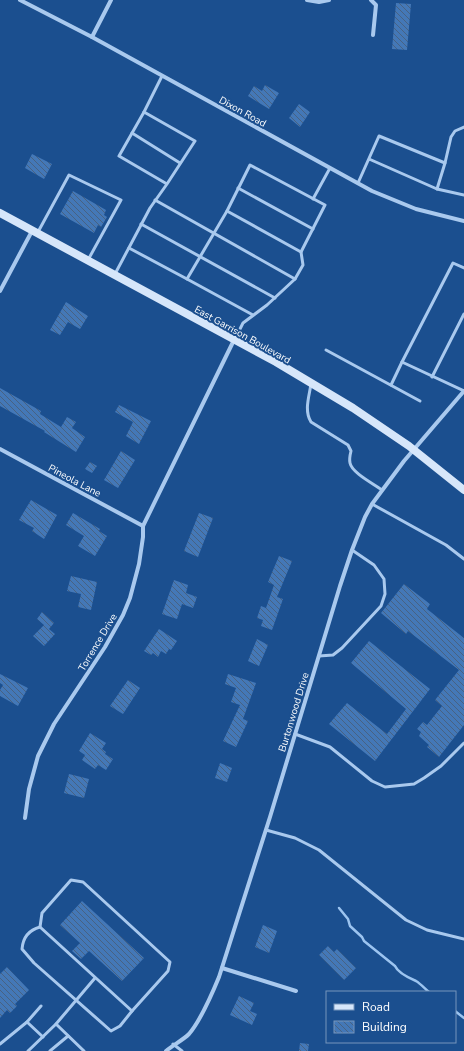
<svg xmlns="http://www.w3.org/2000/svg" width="464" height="1051" font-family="'Nunito Sans',sans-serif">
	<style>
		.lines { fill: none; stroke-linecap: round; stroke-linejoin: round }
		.stream { stroke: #9cc4f0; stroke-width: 2.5 }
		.building { fill: url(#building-back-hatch) }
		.lane { stroke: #a9c9ee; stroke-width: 3 }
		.street { stroke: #a9c9ee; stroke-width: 4 }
		.secondary { stroke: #d6e6fa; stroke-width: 8 }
		.labels { text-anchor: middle; stroke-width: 4; stroke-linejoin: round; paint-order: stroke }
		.street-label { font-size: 10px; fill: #fff; stroke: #1b4f8f }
	</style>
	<defs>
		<pattern id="building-back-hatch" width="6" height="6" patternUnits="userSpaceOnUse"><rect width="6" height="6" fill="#4478b7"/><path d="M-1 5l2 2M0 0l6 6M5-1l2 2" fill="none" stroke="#486282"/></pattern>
	</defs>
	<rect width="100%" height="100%" fill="#1b4f8f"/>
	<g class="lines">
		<g class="stream">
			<path d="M339,908L348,919L350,926L362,937L364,941L395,966C398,973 409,978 416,981C421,984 425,989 429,992"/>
			<path d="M455,1011L464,1018"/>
		</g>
	</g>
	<g class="building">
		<path d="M396,3L411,4L407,50L392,49Z"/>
		<path d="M265,85L279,93L269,109L248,96L254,86L262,91Z"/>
		<path d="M299,104L310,112L300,127L289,118Z"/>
		<path d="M32,154L52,164L44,179L25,168Z"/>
		<path d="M73,191L106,210L104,215L107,217L101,227L98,225L94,233L60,214Z"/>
		<path d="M66,302L88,316L80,329L68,322L60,335L50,330Z"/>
		<path d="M0,388L41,411L40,414L61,427L67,417L76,422L72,428L85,437L76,452L44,432L45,431L0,406Z"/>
		<path d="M119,405L151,421L139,444L126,436L133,422L115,412Z"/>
		<path d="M121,451L135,460L118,488L104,480Z"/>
		<path d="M90,462L97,466L92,473L85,469Z"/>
		<path d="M31,500L57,515L44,539L32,531L34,528L19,520Z"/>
		<path d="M73,513L100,529L99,531L107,536L95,556L78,546L84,536L66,525Z"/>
		<path d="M199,513L213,518L198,557L184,551Z"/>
		<path d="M279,556L292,561L277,597L283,599L272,630L261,626L263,620L257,618L261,606L266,608L274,585L268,582Z"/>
		<path d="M71,576L97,582L91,610L78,607L81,594L67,591Z"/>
		<path d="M174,580L188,585L186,593L197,597L193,608L182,604L177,619L162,614Z"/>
		<path d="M404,584L430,604L427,609L464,638V725L439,757L427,747L429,745L419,736L421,732L417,729L423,722L427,725L442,706L435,700L459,670L408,631L406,634L381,613Z"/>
		<path d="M42,612L54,623L49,629L55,634L44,646L33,636L44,625L37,619Z"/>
		<path d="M159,629L177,641L171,650L169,649L166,654L161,651L158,657L153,653L151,655L144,651Z"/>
		<path d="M257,639L268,645L259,666L248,661Z"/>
		<path d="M369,641L430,689L375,761L329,724L347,703L387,734L406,709L351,663Z"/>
		<path d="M0,674L28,688L18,706L0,696V690L3,685L0,683Z"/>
		<path d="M228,674L256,683L243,719L248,721L236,747L223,741L240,705L231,702L236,688L225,684Z"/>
		<path d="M128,680L140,688L123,714L110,706Z"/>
		<path d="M90,733L106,743L102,749L106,752L105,754L113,759L106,770L98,765L95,769L82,760L85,755L79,751Z"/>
		<path d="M220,763L232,768L227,782L215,778Z"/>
		<path d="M69,774L89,779L84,798L64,793Z"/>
		<path d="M82,901L144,958L122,981L89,951L81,959L72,951L80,943L60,925Z"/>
		<path d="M263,925L277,931L269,953L255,947Z"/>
		<path d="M328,946L334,952L337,949L356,968L344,980L319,955Z"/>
		<path d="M7,967L29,990L15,1004L17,1006L10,1013L7,1010L0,1018V974Z"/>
		<path d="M239,996L254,1003L250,1011L257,1014L252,1025L230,1015Z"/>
		<path d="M300,1043L309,1044L308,1051H299Z"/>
	</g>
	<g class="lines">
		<g class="lane">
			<path d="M144,112L162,76"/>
			<path d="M132,133L180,163"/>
			<path d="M445,163L451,137L455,131L464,127"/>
			<path d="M358,183L379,136L445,163L437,189L369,159"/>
			<path d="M238,188L313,229"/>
			<path d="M437,189L464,195"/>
			<path d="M313,199L330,168"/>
			<path d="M155,200L295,279"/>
			<path d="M227,211L301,252"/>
			<path d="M141,224L275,298"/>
			<path d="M38,232L69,175L121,200L88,260"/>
			<path d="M129,248L187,279"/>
			<path d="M464,268L453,263L402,362L464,391"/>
			<path d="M115,274L150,208L167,184L195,141L144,112L119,156L167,184"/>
			<path d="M235,339L243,323L267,305L295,279L303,265L301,252L325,205L250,165L227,211L187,279L253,315"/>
			<path d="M326,350L420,401"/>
			<path d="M432,377L464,314"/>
			<path d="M311,384C309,397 304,411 311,422L348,445L351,451C350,455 349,459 350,463C352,473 374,484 382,490"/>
			<path d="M391,385L402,362"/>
			<path d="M372,504L446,545L464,559"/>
			<path d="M319,656L333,655L342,648L381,606L385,594L384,579L374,565L352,550"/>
			<path d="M295,734L330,747L372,781L385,787L414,784L424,778L441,766L464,743"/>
			<path d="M266,830L295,838L319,850L406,920L427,930L464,939"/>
			<path d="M71,880L83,882L170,962L168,971L132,1011L40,927L42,913Z"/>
			<path d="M40,927C29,930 23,937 22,949L34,963L111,1031L120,1026L132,1011"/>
			<path d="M27,1022L41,1006"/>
			<path d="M56,1024L84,1051"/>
			<path d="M0,1044L27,1022L43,1037"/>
			<path d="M173,1044L182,1051"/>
			<path d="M28,1051L56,1024L95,978"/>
			<path d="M50,1051L68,1036"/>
		</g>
		<g class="street">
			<path d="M20,0L92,37L372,191L416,209L464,221"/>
			<path d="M307,0L319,2L329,0"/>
			<path d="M371,0L376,5L373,35"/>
			<path d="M92,37L111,0"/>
			<path d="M0,291L32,231"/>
			<path d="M0,449L143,526"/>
			<path d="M25,818L29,789L38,756L54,724L105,647L123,615L130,598L139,564L143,537V526L234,340"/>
			<path d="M222,968L296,991"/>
			<path d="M166,1051C173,1045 183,1040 189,1034C201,1020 212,994 219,977L270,817L340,586L352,550L365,517L372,504L404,461L464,391"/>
		</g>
		<path class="secondary" d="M0,213L276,362L353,408L409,446L464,490"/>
	</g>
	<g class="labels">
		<g class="street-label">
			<text transform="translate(243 111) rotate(29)" y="4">Dixon Road</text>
			<text transform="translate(243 334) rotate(29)" y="4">East Garrison Boulevard</text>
			<text transform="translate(75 480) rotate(28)" y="4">Pineola Lane</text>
			<text transform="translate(97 642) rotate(-59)" y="4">Torrence Drive</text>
			<text transform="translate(293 712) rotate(-73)" y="4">Burtonwood Drive</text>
		</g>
	</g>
	<rect x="326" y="991" width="130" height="52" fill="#1b4f8f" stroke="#7695bc"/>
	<rect x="334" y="1004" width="20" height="6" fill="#d6e6fa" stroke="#7695bc"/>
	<text x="362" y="1011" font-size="12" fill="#ffffff">Road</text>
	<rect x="334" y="1021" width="20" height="12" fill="url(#building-back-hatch)" stroke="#7695bc"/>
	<text x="362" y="1031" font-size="12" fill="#ffffff">Building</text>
</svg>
